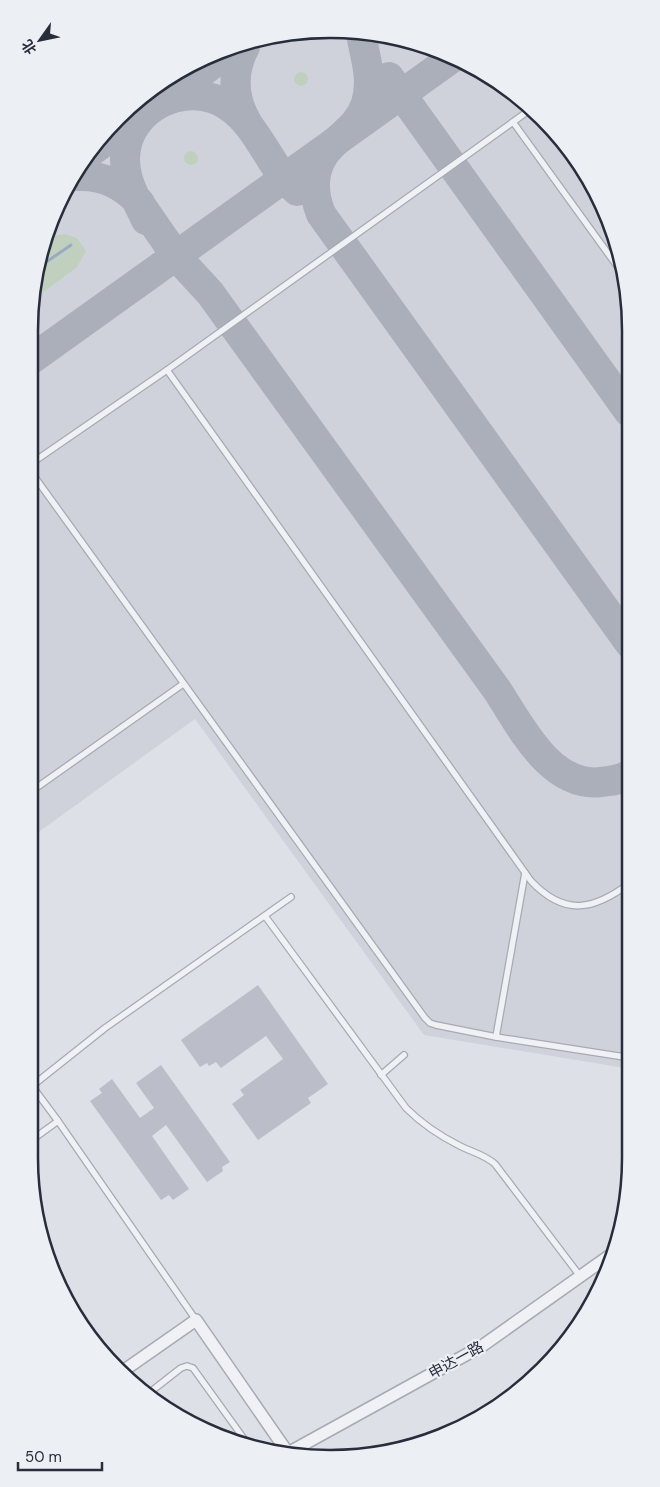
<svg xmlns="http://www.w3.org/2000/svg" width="660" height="1487" font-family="'DM Sans','Noto Sans SC',sans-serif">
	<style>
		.built { fill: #cfd2db }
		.green { fill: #c1cfbf }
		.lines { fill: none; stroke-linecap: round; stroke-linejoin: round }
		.stream { stroke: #9aaac4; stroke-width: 3 }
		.taxiway { stroke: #aaafba; stroke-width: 30 }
		.building { fill: #bbbec8 }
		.service-casing { stroke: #a7aab3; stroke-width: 8 }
		.minor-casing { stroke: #a7aab3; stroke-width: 14 }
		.service { stroke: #eff1f5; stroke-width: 5.5 }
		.minor { stroke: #eff1f5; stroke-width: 11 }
		.labels { text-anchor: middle; stroke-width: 4.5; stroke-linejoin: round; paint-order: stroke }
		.street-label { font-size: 15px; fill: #282d3c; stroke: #eceff4 }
		.rim { fill: none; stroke: #282d3c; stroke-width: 2.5 }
	</style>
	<rect width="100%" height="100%" fill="#dde0e6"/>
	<path class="built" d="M311,29L427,45L513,91L569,146L608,214L629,290L631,1069L424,1035L195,719L29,839V330L45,233L104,131L197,60Z"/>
	<g class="green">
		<circle cx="301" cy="79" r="7"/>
		<circle cx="191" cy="158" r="7"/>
		<path d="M65,234L77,238L86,251L77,267L34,299L43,243L53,236Z"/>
	</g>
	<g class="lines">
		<path class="stream" d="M39,267L71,245"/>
		<g class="taxiway">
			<path d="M362,39C366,61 373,80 366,103C360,122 347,131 333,144C313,163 311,189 321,214L630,644"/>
			<path d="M245,47C231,73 233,99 248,124"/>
			<path d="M389,77L629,412"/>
			<path d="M93,150L231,51"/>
			<path d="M78,176C104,175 122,185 140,203"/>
			<path d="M138,201L176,256L210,293L497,690C520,725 550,788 601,782C611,781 621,780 630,774"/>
			<path d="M146,220C137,200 125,182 125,159C125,108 187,78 228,106C253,122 266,155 284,178C288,182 293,187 297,191"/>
			<path d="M29,361L452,58"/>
		</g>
	</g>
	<g class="building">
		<path d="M258,985L328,1084L308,1098L311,1103L258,1140L232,1104L244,1095L240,1090L283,1059L266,1036L221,1068L216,1062L209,1066L207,1063L200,1067L181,1040Z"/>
		<path d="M161,1065L230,1162L222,1167L223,1171L207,1182L166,1125L152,1136L189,1189L173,1200L169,1195L161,1200L90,1101L102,1093L99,1089L112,1079L140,1118L154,1108L136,1083Z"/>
	</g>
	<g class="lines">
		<g class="service-casing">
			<g id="service">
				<path d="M513,122L625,277"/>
				<path d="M167,370L531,881C565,917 594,910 630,883"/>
				<path d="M29,465L167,370L531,109"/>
				<path d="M29,469L425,1018L430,1023L436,1025L496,1037L631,1058"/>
				<path d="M29,793L183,684"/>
				<path d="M265,916L406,1108C422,1124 440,1136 460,1146C472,1152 485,1155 495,1164L580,1276"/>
				<path d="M496,1037L525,873"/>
				<path d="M381,1075L404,1055"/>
				<path d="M29,1142L58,1121"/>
				<path d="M196,1320L58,1121L32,1086L105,1028L291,897"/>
				<path d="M149,1393L181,1368L187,1366L193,1368L247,1443"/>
			</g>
		</g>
		<g class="minor-casing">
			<path id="minor" d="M123,1371L196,1320L288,1453L482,1346L616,1251"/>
		</g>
		<use href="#service" class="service"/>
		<use href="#minor" class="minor"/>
	</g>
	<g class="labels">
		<g class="street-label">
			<text transform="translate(456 1360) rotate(-29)" y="5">申达一路</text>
		</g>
	</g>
	<path d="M0 0H660V1487H0ZM330 38H330A292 292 0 0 1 622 330V1158A292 292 0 0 1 330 1450H330A292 292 0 0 1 38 1158V330A292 292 0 0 1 330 38Z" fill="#eceff4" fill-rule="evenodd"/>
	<path class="rim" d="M330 38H330A292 292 0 0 1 622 330V1158A292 292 0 0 1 330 1450H330A292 292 0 0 1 38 1158V330A292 292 0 0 1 330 38Z"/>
	<g transform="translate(40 40) rotate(237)" stroke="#eceff4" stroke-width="4" paint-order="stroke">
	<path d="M0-4L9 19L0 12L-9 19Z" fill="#282d3c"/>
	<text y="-8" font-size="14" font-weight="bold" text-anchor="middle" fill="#282d3c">北</text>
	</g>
	<path d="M18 1462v8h84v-8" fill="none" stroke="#282d3c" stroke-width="2.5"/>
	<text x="25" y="1462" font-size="15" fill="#282d3c" stroke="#eceff4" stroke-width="4" paint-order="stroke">50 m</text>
</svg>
